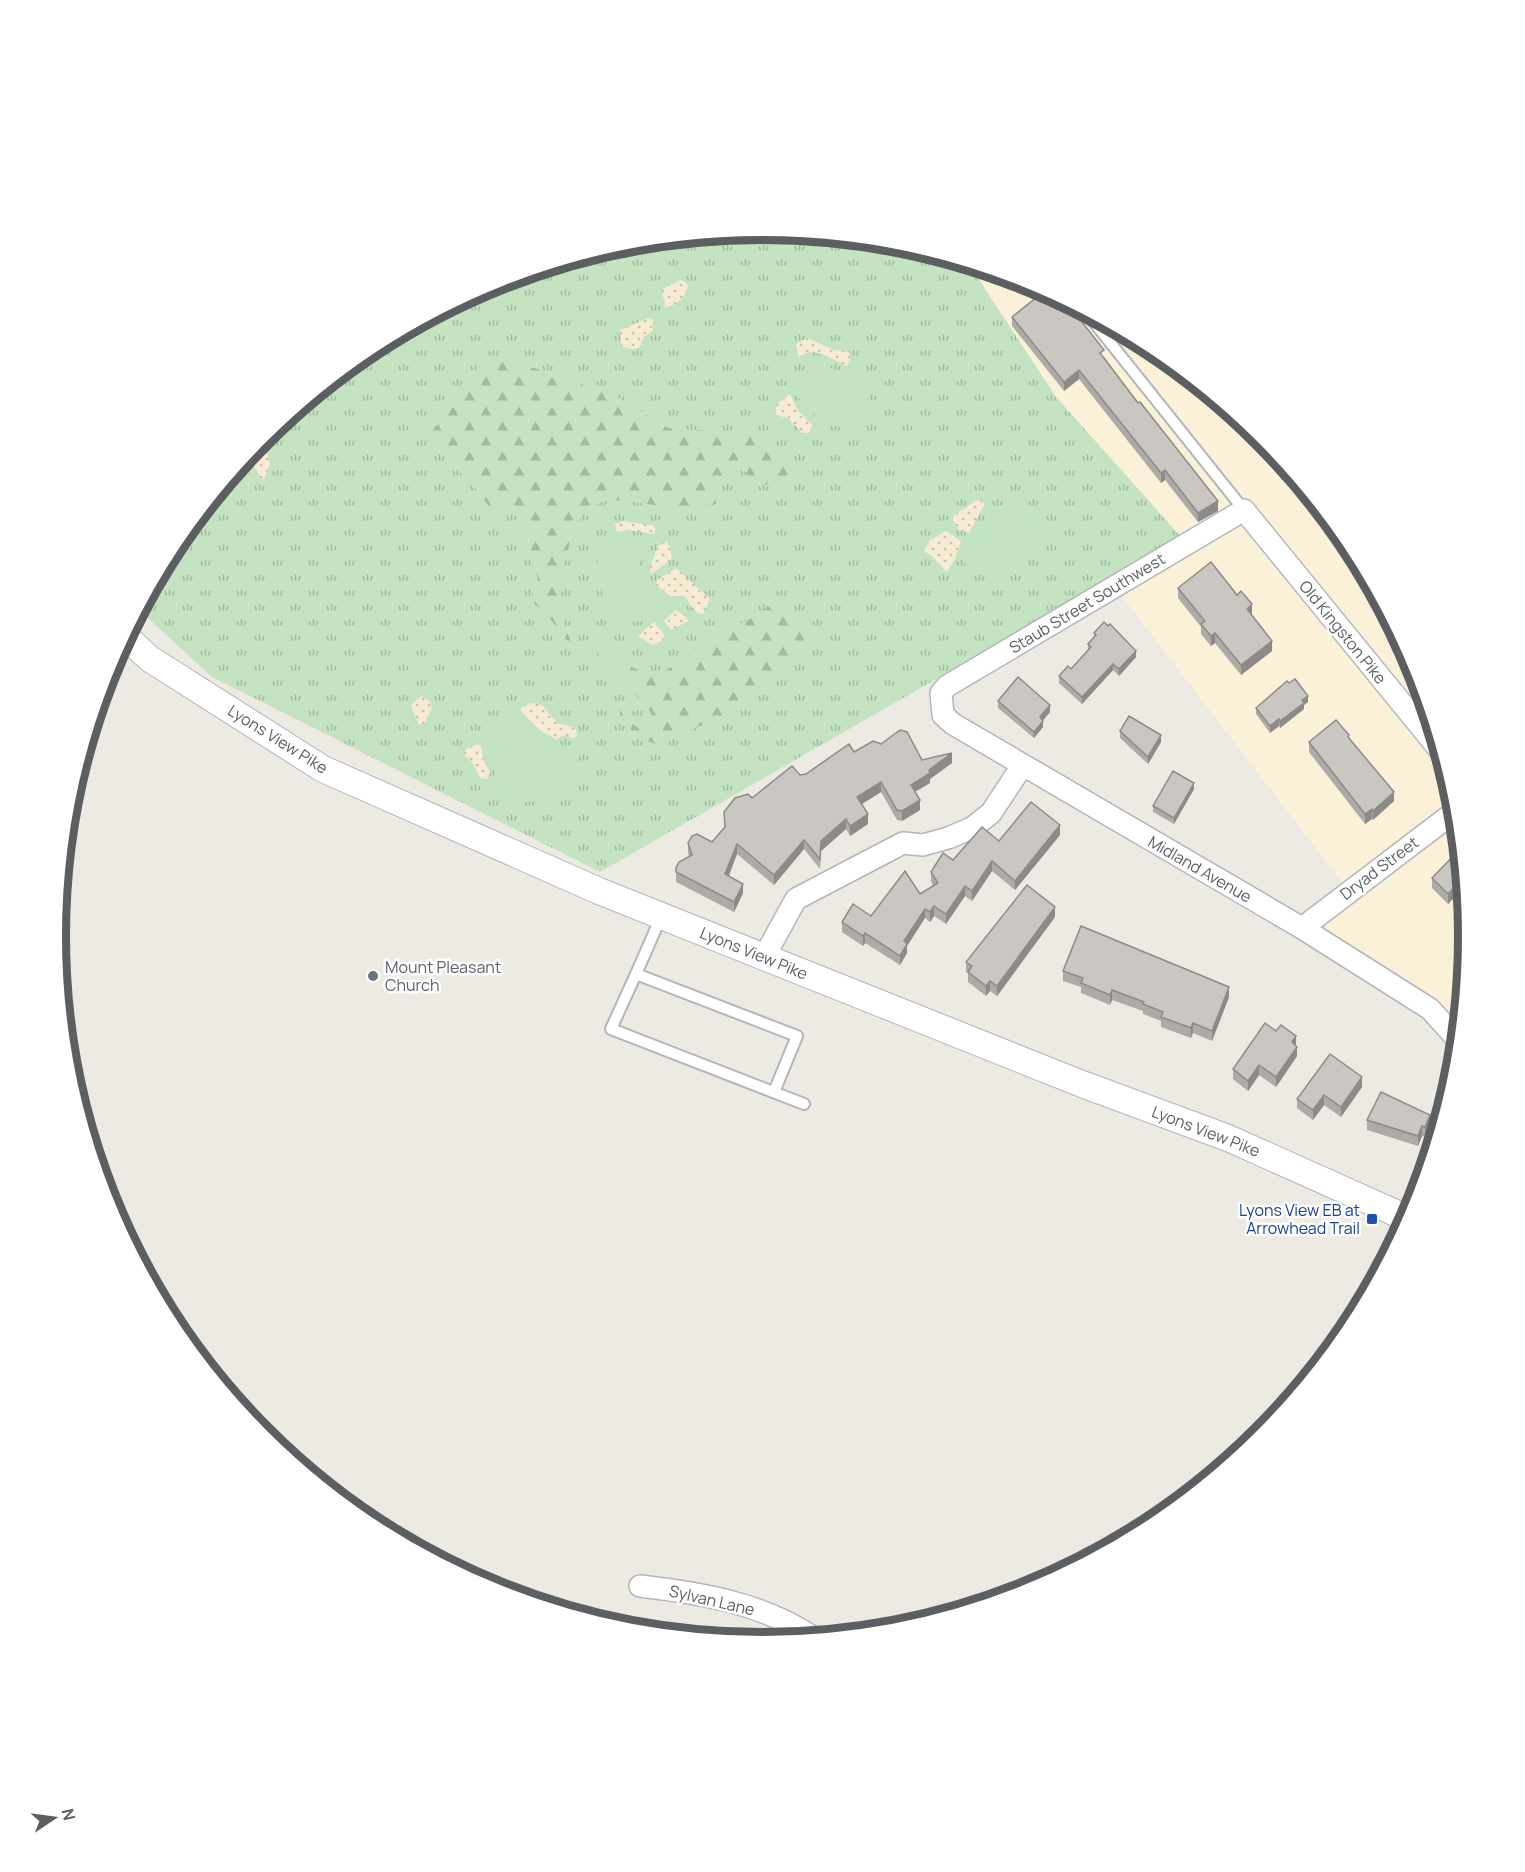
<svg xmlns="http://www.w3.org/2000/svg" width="1525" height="1872" font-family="Manrope,sans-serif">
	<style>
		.commercial { fill: #fbf1d9 }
		.grass { fill: url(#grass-tufts) }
		.forest { fill: url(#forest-firs) }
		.sand { fill: url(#sand-dots) }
		.garden { fill: #c3e3c1 }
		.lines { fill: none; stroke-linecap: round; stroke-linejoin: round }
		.service-casing { stroke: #b3b6b9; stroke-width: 14 }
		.minor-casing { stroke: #b3b6b9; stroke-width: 24 }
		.tertiary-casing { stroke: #b3b6b9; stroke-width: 28 }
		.service { stroke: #fff; stroke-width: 10 }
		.minor { stroke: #fff; stroke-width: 21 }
		.tertiary { stroke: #fff; stroke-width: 26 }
		.wall { fill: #aeaba7 }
		.shaded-wall { fill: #8d8b88 }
		.building { fill: #cac7c2; stroke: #8d8b88; stroke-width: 1.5 }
		.worship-dot { fill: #6b7280; stroke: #fff; stroke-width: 2 }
		.transit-dot { fill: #1a4fb4; stroke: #fff; stroke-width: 2 }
		.labels { text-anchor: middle; stroke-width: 5; stroke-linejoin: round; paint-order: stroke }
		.street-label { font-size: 16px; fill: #5b5f62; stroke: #fff }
		.worship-label { font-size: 16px; fill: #5b616d; stroke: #fff; text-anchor: start }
		.transit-label { font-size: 16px; fill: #164399; stroke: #fff; text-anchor: end }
		.rim { fill: none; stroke: #5b5f62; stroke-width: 8 }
	</style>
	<defs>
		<pattern id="grass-tufts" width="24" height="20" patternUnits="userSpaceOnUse" patternTransform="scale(1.5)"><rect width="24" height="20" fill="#c3e3c1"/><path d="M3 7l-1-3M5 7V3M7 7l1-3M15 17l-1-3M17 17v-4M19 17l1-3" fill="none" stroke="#a1bba0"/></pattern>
		<pattern id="forest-firs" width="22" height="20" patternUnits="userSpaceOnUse" patternTransform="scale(1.5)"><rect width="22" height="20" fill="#c3e3c1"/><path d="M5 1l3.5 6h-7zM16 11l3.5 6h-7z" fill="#a1bba0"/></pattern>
		<pattern id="sand-dots" width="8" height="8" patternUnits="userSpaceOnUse" patternTransform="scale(1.5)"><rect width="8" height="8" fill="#f7ecd3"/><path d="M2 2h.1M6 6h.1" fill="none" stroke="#cbc2af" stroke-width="1.8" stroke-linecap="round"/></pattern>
	</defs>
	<rect width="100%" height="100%" fill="#edeae3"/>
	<path class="commercial" d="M968,263L1033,283L1156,348L1263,436L1351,544L1416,666L1456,798L1469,936L1460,1032L1329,935L1325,929V922L1344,885L1124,599L1113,577L1056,397Z"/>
	<path class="grass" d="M763,229L901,243L968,263L1056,397L1182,538L600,872L212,677L139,610L175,543L263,436L370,348L492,283L625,243Z"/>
	<g class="forest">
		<path d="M485,356L511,360L618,397L668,428L748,434L790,457L795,464L793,472L773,483L752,488L753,481L743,469L730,472L715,489L716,504C698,507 679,508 661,506C602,497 583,491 566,557C558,588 559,617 573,646C556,632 551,611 530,602L538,578L525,546L523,522L511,510H492C483,499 475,486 464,476C450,463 435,452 432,431L464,395Z"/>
		<path d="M780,605C798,609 807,616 807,635L770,676L718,720L694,728L661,746L639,738L620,718V708L635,726L643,730L653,717L649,709L636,696L635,688L604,661L592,646C618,650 636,681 664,672L719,633L750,619L770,606Z"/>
	</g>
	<g class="sand">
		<path d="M681,280L688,285C685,299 677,304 665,308L662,289Z"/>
		<path d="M648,318L653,319V331L644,337L639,348L630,349L621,346L620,330Z"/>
		<path d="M807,338L834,350L849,352L851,356L847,366C835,361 811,343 799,358L796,344Z"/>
		<path d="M790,394L797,409L812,425L809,433H802L788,418L776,415V405Z"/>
		<path d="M262,437L270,464L263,481L247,455Z"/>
		<path d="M977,500L984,502V506L969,533L959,530L953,520L954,515Z"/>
		<path d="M623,521L655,526V532L654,534L627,530L617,532L615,524Z"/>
		<path d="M946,531L961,541L955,559L947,572L931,555L924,551L930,540Z"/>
		<path d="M666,541L670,547L672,559L651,574L650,568L657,547Z"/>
		<path d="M676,568L710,599L703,614C692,614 690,602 685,596H670L656,585L657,580Z"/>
		<path d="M676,610L687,618L688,621L671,630L664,621Z"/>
		<path d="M654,622L664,634L663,640L653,645L638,636Z"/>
		<path d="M421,696L430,701L432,708L425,723L419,725L411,705Z"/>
		<path d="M533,703L542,705L557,723L575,728L578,736L573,738L563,735L557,740L538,729L520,710L524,705Z"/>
		<path d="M478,744L481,746L483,760L490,772L488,779L480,778L472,762L464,755L466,749Z"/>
	</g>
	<g class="garden">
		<path d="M818,364L860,377L865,384L869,401L850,426C827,432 807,409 795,393C795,381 807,365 818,364Z"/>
		<path d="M1014,508L1038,518L1043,529V543L1003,578C992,584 988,576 981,567H969L963,562L965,556C978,535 989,511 1014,508Z"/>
		<path d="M626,541L640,543V577L651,598L664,606V610C649,619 634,626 617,620C599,595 579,545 626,541Z"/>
		<path d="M509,715C524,723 535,739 551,747C560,752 568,746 578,751L581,770L578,788C562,799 522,808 505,796C497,790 497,780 494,771C492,765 487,760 486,754C482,739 499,724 509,715Z"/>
	</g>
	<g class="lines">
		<g class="service-casing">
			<g id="service">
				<path d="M1024,280L1030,288L1035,284"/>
				<path d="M1085,311L1244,510"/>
				<path d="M636,974L661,917"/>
				<path d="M774,1092L797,1036L636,974L611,1029L804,1104"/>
			</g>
		</g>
		<g class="minor-casing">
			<g id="minor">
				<path d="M1443,754L1244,510L947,686L941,693L943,715L953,724L1302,928L1430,1009L1459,1041"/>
				<path d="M1302,928L1457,810"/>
				<path d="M764,957L796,899L903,843L923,845L948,838L972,828L991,813L1022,766"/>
				<path d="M640,1586C700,1593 763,1603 814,1638"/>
			</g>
		</g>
		<g class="tertiary-casing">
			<path id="tertiary" d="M125,636L150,659L323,769L599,891L1082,1084L1228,1138L1409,1219"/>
		</g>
		<use href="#service" class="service"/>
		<use href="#minor" class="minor"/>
		<use href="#tertiary" class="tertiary"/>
	</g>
	<g class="wall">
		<path d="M1012,317L1104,357L1218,511L1198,522L1165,480L1161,483L1079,379L1064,391L1012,326Z"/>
		<path d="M1178,588L1252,614L1251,615L1272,651L1241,675L1215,643L1211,646L1201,634V627L1178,598Z"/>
		<path d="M1094,633L1136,657L1119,676L1113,670L1082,704L1059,683V676L1071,669L1088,650V644L1094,638Z"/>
		<path d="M998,701L1050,712L1043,720V727L1034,738L998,708Z"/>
		<path d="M1308,702L1304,705V709L1280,728L1279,726L1270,733L1256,714V708Z"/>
		<path d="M1120,731L1161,742L1148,764L1120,738Z"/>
		<path d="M1349,739L1394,801L1373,820L1372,819L1365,824L1309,752V742Z"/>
		<path d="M854,752L952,763L930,779V783L915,792L920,810L902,821L897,820L881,792L862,804L868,824L850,836L846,829L821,851L820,869L804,849L774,885L737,854L729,876L743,893L734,912L676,882V868L689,856L688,853V843L712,842L724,828V812L800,775L806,774Z"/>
		<path d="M1194,789L1174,824L1153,812V806Z"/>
		<path d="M1060,835L1015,890L992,871L972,901L965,896L946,924L934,916L930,922L925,918L907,946V953L900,965L865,943L863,946L842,932V922L871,916L920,894L933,886L931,881V872L953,860L999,841Z"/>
		<path d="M1461,848L1466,901L1458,894L1448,904L1432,888V878Z"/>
		<path d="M1055,917L997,996L990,991L986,996L968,982V973L966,972V962Z"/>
		<path d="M1063,971L1229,997L1212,1041L1193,1033L1191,1038L1161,1027V1021L1143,1014V1011L1112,1000L1110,1005L1081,993V987L1063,981Z"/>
		<path d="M1296,1045L1297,1056L1276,1087L1259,1075L1248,1091L1233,1079V1069Z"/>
		<path d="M1362,1087L1341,1117L1324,1105L1313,1120L1297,1108V1099Z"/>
		<path d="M1367,1120L1430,1125L1425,1137L1422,1136L1418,1146L1367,1130Z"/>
	</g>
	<g class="shaded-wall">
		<path d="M1079,370V379L1064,391V382Z"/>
		<path d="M1165,470V480L1161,483V473Z"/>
		<path d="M1218,501V511L1198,522V513Z"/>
		<path d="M1252,604V614L1247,619V609Z"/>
		<path d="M1215,633V643L1211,646V636Z"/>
		<path d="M1272,641V651L1241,675V665Z"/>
		<path d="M1136,651V657L1119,676V669Z"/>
		<path d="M1113,664V670L1082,704V697Z"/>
		<path d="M1308,696V702L1304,705V709L1280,728V721Z"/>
		<path d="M1050,705V712L1040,724V717Z"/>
		<path d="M1279,719V726L1270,733V726Z"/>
		<path d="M1043,721V727L1034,738V732Z"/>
		<path d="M1161,735V742L1148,764V757Z"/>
		<path d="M952,753V763L930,779V783L911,794V785Z"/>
		<path d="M881,782V792L857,807V797Z"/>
		<path d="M1194,783V789L1174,824V818Z"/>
		<path d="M1394,792V801L1373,820V811Z"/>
		<path d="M920,800V810L902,821V811Z"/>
		<path d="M1372,809V819L1365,824V814Z"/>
		<path d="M868,814V824L850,836V826Z"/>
		<path d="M846,819V829L821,851L820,869L821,841Z"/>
		<path d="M1060,825V835L1015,890V881Z"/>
		<path d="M804,840V849L774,885V875Z"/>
		<path d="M737,844V854L725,884V874Z"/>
		<path d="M992,861V871L972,901V891Z"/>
		<path d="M743,884V893L734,912V902Z"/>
		<path d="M1458,884V894L1448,904V894Z"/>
		<path d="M965,886V896L946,924V914Z"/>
		<path d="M934,906V916L930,922V912Z"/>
		<path d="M1055,907V917L997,996V986Z"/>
		<path d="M925,909V918L907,946V953L900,965V956L904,941Z"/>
		<path d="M865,933V943L863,946V936Z"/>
		<path d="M990,981V991L986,996V986Z"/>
		<path d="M1229,987V997L1212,1041V1031Z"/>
		<path d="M1112,990V1000L1110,1005V995Z"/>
		<path d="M1193,1023V1033L1191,1038V1028Z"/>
		<path d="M1296,1036V1046L1292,1042Z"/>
		<path d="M1297,1047V1056L1276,1087V1077Z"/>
		<path d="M1259,1065V1075L1248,1091V1081Z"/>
		<path d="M1362,1077V1087L1341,1117V1107Z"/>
		<path d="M1324,1095V1105L1313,1120V1110Z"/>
		<path d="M1430,1115V1125L1425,1137V1127Z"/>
		<path d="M1422,1126V1136L1418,1146V1136Z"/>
	</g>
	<g class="building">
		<path d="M1046,290L1065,300L1104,350L1100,353L1138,403L1140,402L1218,501L1198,513L1165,470L1161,473L1079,370L1064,382L1012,317Z"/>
		<path d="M1211,562L1237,595L1241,591L1252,604L1247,609L1272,641L1241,665L1215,633L1211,636L1201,624L1205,621L1178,588Z"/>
		<path d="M1104,622L1108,626L1110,624L1136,651L1119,669L1113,664L1082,697L1059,676L1068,666L1071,669L1091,647L1088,644L1096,635L1094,633Z"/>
		<path d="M1018,677L1050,705L1040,717L1043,721L1034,732L998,701Z"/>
		<path d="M1295,679L1308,696L1302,700L1304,703L1280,721L1279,719L1270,726L1256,708L1287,681L1289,683Z"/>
		<path d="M1129,716L1161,735L1148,757L1120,731Z"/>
		<path d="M1336,720L1349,735L1348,737L1394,792L1373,811L1372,809L1365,814L1309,742Z"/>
		<path d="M900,730L907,732L922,760L952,753L929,770L930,773L911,785L920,800L902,811L897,810L881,782L857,797L868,814L850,826L846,819L821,841L820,859L804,840L774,875L737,844L725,874L743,884L734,902L676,872V868L679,862L692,855L688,843L692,836L697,834L712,842L725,827L724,812L735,798L748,794L752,798L792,766L800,775L806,774L849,744L854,752L873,741L881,744Z"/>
		<path d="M1173,771L1194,783L1174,818L1153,806Z"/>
		<path d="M1031,802L1060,825L1015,881L992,861L972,891L965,886L946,914L934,906L930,912L925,909L904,941L907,944L900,956L865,933L863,936L842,922L853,904L871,916L905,871L920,894L938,883L931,872L943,853L953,860L982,827L999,841Z"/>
		<path d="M1461,848L1465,890L1458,884L1448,894L1432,878Z"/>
		<path d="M1027,885L1055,907L997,986L990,981L986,986L968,972L972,966L966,962Z"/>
		<path d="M1081,926L1229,987L1212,1031L1193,1023L1191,1028L1161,1017L1163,1012L1143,1004L1144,1002L1112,990L1110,995L1081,983L1083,978L1063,971Z"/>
		<path d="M1265,1023L1276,1031L1281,1025L1296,1036L1292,1042L1297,1047L1276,1077L1259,1065L1248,1081L1233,1069Z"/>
		<path d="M1330,1054L1362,1077L1341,1107L1324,1095L1313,1110L1297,1099Z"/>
		<path d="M1381,1092L1430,1115L1425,1127L1422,1126L1418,1136L1367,1120Z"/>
	</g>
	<circle class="worship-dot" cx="373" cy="976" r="6"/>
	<rect class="transit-dot" x="1366" y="1213" width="12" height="12" rx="3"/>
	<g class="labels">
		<g class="street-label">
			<text transform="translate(1087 603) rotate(-31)" y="6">Staub Street Southwest</text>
			<text transform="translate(1343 632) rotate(51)" y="6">Old Kingston Pike</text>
			<text transform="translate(278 739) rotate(32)" y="6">Lyons View Pike</text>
			<text transform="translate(1379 868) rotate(-37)" y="6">Dryad Street</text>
			<text transform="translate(1200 869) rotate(30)" y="6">Midland Avenue</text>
			<text transform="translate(754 953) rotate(22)" y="6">Lyons View Pike</text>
			<text transform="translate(1206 1131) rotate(21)" y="6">Lyons View Pike</text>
			<text transform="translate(712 1600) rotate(13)" y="6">Sylvan Lane</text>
		</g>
		<g class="worship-label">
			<text x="385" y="973">Mount Pleasant<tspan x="385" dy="18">Church</tspan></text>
		</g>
		<g class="transit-label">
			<text x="1360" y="1216">Lyons View EB at<tspan x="1360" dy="18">Arrowhead Trail</tspan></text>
		</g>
	</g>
	<path d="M0 0H1525V1872H0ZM66 936a696 696 0 1 1 1392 0a696 696 0 1 1-1392 0Z" fill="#fff" fill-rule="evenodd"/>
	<path class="rim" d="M66 936a696 696 0 1 1 1392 0a696 696 0 1 1-1392 0Z"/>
	<g transform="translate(54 1818) rotate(77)" stroke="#ffffff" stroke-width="4.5" paint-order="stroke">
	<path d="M0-4.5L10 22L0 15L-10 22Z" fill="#5b5f62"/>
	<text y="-9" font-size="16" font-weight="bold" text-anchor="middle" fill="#5b5f62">N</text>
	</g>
</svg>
